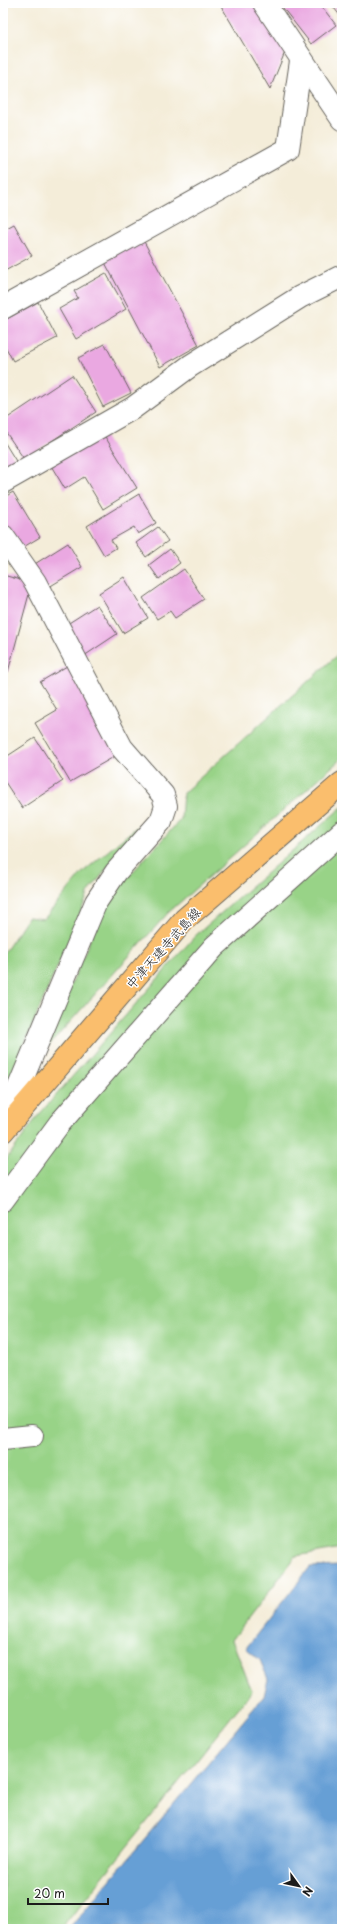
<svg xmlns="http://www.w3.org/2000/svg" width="345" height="1932" font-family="'Playpen Sans','Klee One',sans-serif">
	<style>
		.green { fill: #98d387; stroke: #5a7852 }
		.water { fill: #669fd5; stroke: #415e78 }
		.building { fill: #eaa8e1 }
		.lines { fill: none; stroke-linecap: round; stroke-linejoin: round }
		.minor-casing { stroke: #68655e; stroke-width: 24 }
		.major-casing { stroke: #68655e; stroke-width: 24 }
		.minor { stroke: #fff; stroke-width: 22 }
		.major { stroke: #fabe6d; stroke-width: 22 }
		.labels { text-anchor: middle; stroke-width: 3; stroke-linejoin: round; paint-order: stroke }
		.street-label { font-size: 13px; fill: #1c1c1c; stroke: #fff }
	</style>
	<rect width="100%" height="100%" fill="#fff"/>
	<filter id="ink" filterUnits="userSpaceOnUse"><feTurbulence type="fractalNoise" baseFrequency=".025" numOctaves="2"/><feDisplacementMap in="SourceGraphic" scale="8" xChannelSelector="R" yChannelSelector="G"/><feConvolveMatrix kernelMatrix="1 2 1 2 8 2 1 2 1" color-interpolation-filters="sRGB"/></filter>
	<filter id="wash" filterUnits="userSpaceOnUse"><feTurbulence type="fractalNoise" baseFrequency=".012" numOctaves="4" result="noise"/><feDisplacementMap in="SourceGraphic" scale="16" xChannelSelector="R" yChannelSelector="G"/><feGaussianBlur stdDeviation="0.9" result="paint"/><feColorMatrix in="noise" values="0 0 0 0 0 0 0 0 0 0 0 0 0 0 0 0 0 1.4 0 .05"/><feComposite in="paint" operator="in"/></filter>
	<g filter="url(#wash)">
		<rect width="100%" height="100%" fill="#f4edd9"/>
		<g class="green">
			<path d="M342,651V758L168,913L44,1051L106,901L181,819L183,793Z"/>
			<path d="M342,807V827L210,944L3,1189V1164L37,1117L195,936Z"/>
			<path d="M140,824L89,892L3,1094V955L28,917L44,919L83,872Z"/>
			<path d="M342,843V1548L296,1556L232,1640L252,1691L61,1929H3V1210L65,1125L219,950Z"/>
		</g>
		<path class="water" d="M342,1566V1929H69L264,1696L268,1679L260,1660L246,1648L310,1567Z"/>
		<g id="blocks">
			<g class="building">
				<path d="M222,3H256L285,52L270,89L220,4Z"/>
				<path d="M279,3H319L336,25L311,44Z"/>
				<path d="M330,3H342V18Z"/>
				<path d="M14,224L32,256L3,272V230Z"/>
				<path d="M140,234L199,345L160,367L101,255Z"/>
				<path d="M106,273L126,309L76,339L59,309L78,298L74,291Z"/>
				<path d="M38,302L57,338L13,361L3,342V321Z"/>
				<path d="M105,344L131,393L103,407L78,358Z"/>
				<path d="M72,375L96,412L24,459L3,428V421Z"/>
				<path d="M99,427L137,488L103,509L84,477L65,489L47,459Z"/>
				<path d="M3,440L19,466L3,476Z"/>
				<path d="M13,492L40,537L17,551L3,529V498Z"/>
				<path d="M139,494L156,523L138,534L134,527L111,540L116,548L104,555L87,526Z"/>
				<path d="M158,527L168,541L146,557L136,543Z"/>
				<path d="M68,543L82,567L44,590L30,567Z"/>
				<path d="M170,549L180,563L159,579L149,565Z"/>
				<path d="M184,569L204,599L175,618L170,611L157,619L143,598Z"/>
				<path d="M3,575L32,583L8,672L3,670Z"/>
				<path d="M124,577L148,618L123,633L99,593Z"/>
				<path d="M97,605L117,634L81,658L61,628Z"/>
				<path d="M67,666L119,754L70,782L35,723L57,710L40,682Z"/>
				<path d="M35,738L63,781L22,808L3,779V759Z"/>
			</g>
		</g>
	</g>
	<g filter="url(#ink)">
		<use href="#blocks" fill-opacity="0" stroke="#68655e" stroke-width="1"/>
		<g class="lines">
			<g class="minor-casing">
				<g id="minor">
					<path d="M264,3L342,119"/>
					<path d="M3,308L288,149L301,61"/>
					<path d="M3,482L133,408L190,366L300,297L342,276"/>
					<path d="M3,536L35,582L122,748L163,795L166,806L161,821L116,872L96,902L3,1125"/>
					<path d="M3,1200L59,1124L214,947L342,832"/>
					<path d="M3,1439L32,1436"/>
				</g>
			</g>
			<g class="major-casing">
				<path id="major" d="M3,1131L185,919L342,783"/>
			</g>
			<use href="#minor" class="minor"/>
			<use href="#major" class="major"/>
		</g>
	</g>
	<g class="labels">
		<g class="street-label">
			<text transform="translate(163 948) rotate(-48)" y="5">中津天建寺武島線</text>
		</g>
	</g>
	<rect width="345" height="1932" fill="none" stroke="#fff" stroke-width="16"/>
	<g transform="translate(299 1886) rotate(123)" stroke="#ffffff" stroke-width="3" paint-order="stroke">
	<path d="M0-3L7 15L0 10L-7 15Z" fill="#1c1c1c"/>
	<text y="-6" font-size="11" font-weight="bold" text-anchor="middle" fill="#1c1c1c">N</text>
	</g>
	<path d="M28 1898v6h80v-6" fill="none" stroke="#1c1c1c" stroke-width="2"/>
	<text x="34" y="1898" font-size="12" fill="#1c1c1c" stroke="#ffffff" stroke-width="3" paint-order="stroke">20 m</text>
</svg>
